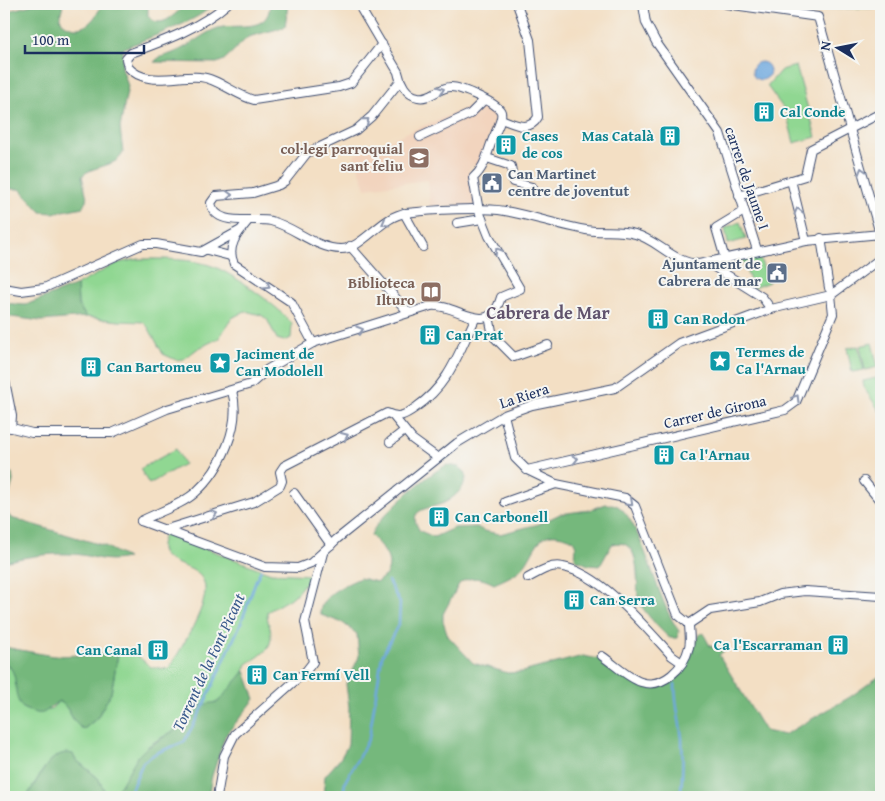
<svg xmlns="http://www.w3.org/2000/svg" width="885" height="801" font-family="'Gentium Book Plus',serif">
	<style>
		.built { fill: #f2d4be }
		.green { fill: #90d792; stroke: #568378 }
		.forest { fill: #74b87c; stroke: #48746d }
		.water { fill: #6ea8de; stroke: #446c9e }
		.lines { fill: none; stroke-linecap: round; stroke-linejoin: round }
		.stream { stroke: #6ea8de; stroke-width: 2.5 }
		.street-casing { stroke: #3b496d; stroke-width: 10 }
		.street { stroke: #fff; stroke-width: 8 }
		.oneway { stroke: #8d97ae }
		.labels { text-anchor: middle; stroke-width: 4; stroke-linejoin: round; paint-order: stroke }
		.culture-label { font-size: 15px; font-weight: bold; fill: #0d838f; stroke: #f6f6f2; text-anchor: start }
		.education-label { font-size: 15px; font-weight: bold; fill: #785e54; stroke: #f6f6f2; text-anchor: end }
		.service-label { font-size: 15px; font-weight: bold; fill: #4e5e75; stroke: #f6f6f2; text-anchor: start }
		.street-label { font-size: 15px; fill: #1b2f5e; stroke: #f6f6f2 }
		.water-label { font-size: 16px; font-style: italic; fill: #38598b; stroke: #f6f6f2 }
		.quarter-label { font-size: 18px; font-weight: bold; fill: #61536d; stroke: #f6f6f2 }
	</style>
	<rect width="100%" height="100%" fill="#f6f6f2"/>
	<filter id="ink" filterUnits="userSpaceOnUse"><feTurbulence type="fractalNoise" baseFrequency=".02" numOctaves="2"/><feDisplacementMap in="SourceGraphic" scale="10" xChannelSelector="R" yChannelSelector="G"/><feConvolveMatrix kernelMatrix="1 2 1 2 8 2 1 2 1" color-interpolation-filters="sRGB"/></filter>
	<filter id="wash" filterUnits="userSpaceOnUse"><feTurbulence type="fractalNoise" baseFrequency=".0096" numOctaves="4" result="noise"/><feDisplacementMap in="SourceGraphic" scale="20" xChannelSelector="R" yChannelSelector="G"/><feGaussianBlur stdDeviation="1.12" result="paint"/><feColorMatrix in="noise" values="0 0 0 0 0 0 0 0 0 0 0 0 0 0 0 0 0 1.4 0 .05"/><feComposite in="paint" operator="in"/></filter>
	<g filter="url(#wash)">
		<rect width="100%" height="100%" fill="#f3dfc4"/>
		<path class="built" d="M477,103L490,108L495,115L482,160L469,169L475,206H430L428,180L366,188L354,155Z"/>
		<g class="green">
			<path d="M814,4H881V8L815,9Z"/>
			<path d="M796,66L816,137L794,143L786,112L767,86L781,70Z"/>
			<path d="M740,222L746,239L728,244L725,228Z"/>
			<path d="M759,256L769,282L753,288L742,260Z"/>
			<path d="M139,259C163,259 192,258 215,267C234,275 280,307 292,324L291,338L284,341L277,339L267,319L261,315L245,311L232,318L219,338L197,349L184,359L176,360L163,354L148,327L143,322L119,321L86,317L78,304L77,285L117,263Z"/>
			<path d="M872,343L878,367L865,370L860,346Z"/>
			<path d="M858,346L864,370L852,372L847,348Z"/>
			<path d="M881,377V413L864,388L863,381Z"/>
			<path d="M176,449L184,464L149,484L140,469Z"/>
			<path d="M165,533L271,573L312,575L294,596L267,612C267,619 268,621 270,628C275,649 261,655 247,664C244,676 227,696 216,703C209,707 202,703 195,709C188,715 184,723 176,729C166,736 153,741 144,750C131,762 127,782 113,794H106L98,778L68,753C45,755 38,782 26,797H4V662L15,673L21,706L24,709L50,710L59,701C71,707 71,724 84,729L97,718L111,693L118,654L134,653L151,667L168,669L172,664C182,646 206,609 205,589C205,557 145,572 165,533Z"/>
		</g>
		<g class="forest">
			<path d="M35,4H63L60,17L62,22C81,37 95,21 102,4H148V16C160,31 176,14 185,4H213C203,19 155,35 137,43C132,45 127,46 123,49L122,68L128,86L120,128L123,153C116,168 92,165 82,176L87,198L83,207L53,213L41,212L20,189H4V12Z"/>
			<path d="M270,4H288L285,27L248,37L224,60L217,63L154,62C160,55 167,56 175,52C190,46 203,33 218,28C238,23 269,34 270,4Z"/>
			<path d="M771,4H814L815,9Z"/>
			<path d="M77,285L78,304L86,317L41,321L4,316V303L25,305Z"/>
			<path d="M447,465L459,467L465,472C470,484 454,498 444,503C432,509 404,507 420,531L434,537L454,528L477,527L484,531L500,534L539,524L560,514L589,510L606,504L618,506C643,523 657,603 679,631L678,638C676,638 672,638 670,638C664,635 638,605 638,599C636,584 643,536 612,544L600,566L588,565L575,559L576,546L573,540C568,537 563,536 557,535C536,532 534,556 522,568C515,575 503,580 494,584C483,578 470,575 459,584L443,614V621L448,636L473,663L508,673L522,672L583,656L604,660L642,688H659L683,673L700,634L703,633L710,646L724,651L719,655L765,731L784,735L850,697L881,675V797H323L325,776L340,759L348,745L349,707L346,684L359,657L357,634L343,623L321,615L320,612C322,594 345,585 360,578L377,582L386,575C395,559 381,547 371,535C377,517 430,472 447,465Z"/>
			<path d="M4,472L12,473L13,481L5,510L11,518L105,546L127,558C102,564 92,554 70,554C48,553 25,557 4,562V575Z"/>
			<path d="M4,647L53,656L118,654L111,693L97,718L84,729C71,724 71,707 59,701C42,712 47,718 24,709C9,695 23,674 4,662Z"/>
			<path d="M245,671L255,699L225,736L212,776L208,797H26C38,783 49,747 73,754L75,759L98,778L106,794H113L121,785L137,757L145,749L178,728L199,705L218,702Z"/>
		</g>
		<circle class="water" cx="761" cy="71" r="9"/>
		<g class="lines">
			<g class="stream">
				<path d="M675,684C675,705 680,720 682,739C683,759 683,778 680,797"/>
				<path d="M128,797L143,762L156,753L184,742L202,709L241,623L256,580L261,570"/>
				<path d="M343,797L345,782L369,738L382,656L399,623L400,603L388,581"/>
			</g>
		</g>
	</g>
	<g filter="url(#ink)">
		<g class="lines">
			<g class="street-casing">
				<g id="street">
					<path d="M227,4C200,28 164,41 131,53L126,59L128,67C145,87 177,75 200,77C217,78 235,95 254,100L339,87L351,83L382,44"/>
					<path d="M726,4L818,17L880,234"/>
					<path d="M643,5L646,23L656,42L720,133L757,250"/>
					<path d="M400,81L372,116L356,130L307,153L285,181L279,185L253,193L216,196L211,203C215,228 254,217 271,221C295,227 316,249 341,249C363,249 381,216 406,213C431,210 481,207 505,211C532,216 559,225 586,230C602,233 619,229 635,234C658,240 673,263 699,264L806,241L881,234"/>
					<path d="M501,119C515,124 529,133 538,117L530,40L517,4"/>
					<path d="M420,137L470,114L484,100"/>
					<path d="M487,158L511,166L513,182L532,187"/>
					<path d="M791,180L806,241"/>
					<path d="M739,196L805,176L811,149L881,113"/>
					<path d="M404,213L423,247"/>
					<path d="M248,221C237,234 226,247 234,264L291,302L313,343"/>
					<path d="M457,223L482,219"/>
					<path d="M821,238L829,288"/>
					<path d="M350,246L408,312"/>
					<path d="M207,250L230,256"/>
					<path d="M725,259L716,228L744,211"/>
					<path d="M708,263L762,297L771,309"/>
					<path d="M4,288L21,291L44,288L143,244H156L201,252L239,231"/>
					<path d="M489,316L493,336L514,357L548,345"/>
					<path d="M4,376L12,416L11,428"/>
					<path d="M504,415L515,458L527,470L556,484L625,498L635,506L678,615L689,624"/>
					<path d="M394,417L412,439L438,458"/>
					<path d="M4,426L32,433H112L167,409L251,384L268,369L313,343L431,306C457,303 489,340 501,297L520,289L489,236L479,211L473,178C487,166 487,150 495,134C497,128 503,119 501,112C498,103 460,87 451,87C439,87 429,100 418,97C406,95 400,82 398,72L358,4"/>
					<path d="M390,442L404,431"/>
					<path d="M527,470L785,410L796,402L833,314L831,295"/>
					<path d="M864,481L881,502"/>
					<path d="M294,493L331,545"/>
					<path d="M505,502L556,484"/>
					<path d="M141,521L265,567L298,568L311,563L337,539L457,443L504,415L532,405L615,388L679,343L771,309L831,295L881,258"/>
					<path d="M141,521C158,512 182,505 196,492C221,470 242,424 232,391"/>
					<path d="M167,529L254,502L280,486L282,481L280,472L284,466L387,413C399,419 405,415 415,408C449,385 458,354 475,319"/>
					<path d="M528,578C539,572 550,564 563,567C602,574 646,628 672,656L682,663"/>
					<path d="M689,624L710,610L760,602L780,594L805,591L881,596"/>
					<path d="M602,656C614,664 628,678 641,682C663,689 684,668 689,647C691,640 689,631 689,624"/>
					<path d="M217,797L224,756L235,734L306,671L313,662L305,622L323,553"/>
				</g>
			</g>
			<use href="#street" class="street"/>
		</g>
		<defs><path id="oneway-chevron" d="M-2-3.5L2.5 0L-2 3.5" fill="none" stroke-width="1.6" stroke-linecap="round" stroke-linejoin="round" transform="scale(1.25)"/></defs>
		<g class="oneway">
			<use href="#oneway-chevron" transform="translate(441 90) rotate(-20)"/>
			<use href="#oneway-chevron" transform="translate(366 121) rotate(-41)"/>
			<use href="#oneway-chevron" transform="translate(862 171) rotate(-106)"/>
			<use href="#oneway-chevron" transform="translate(229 195) rotate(-2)"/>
			<use href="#oneway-chevron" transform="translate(798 211) rotate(-104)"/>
			<use href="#oneway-chevron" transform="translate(385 223) rotate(151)"/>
			<use href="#oneway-chevron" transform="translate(498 251) rotate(-123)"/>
			<use href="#oneway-chevron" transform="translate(267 286) rotate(32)"/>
			<use href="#oneway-chevron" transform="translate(360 330) rotate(-17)"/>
			<use href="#oneway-chevron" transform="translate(796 398) rotate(-59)"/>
			<use href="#oneway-chevron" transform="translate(345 436) rotate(-25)"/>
			<use href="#oneway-chevron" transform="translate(575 459) rotate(-13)"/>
			<use href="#oneway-chevron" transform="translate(630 503) rotate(43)"/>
			<use href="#oneway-chevron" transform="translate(214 514) rotate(-17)"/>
		</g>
	</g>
	<defs>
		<g id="building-square" transform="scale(1.125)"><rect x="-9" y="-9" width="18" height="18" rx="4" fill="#0f9aa8" stroke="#f6f6f2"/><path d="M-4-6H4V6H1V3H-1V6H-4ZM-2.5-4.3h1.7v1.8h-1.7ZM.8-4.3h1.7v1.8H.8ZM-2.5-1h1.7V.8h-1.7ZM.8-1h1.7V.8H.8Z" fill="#fff"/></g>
		<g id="school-square" transform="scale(1.125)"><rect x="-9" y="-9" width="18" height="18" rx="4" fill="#8d6e63" stroke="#f6f6f2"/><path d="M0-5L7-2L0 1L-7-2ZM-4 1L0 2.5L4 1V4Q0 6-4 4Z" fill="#fff"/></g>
		<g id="civic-square" transform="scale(1.125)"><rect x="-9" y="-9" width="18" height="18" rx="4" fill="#5c6f8a" stroke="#f6f6f2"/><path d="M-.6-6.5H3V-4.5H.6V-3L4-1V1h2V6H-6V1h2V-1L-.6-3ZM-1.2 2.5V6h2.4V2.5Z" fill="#fff"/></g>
		<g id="library-square" transform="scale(1.125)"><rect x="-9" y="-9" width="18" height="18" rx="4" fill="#8d6e63" stroke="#f6f6f2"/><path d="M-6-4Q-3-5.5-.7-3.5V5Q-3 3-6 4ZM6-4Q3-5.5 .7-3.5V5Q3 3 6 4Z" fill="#fff"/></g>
		<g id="sight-square" transform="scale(1.125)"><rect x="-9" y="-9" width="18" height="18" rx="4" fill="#0f9aa8" stroke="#f6f6f2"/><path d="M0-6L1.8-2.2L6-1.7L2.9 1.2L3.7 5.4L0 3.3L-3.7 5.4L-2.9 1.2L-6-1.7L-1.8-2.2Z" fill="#fff"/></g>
	</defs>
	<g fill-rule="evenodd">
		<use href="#building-square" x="764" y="112"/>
		<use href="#building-square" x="670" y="136"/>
		<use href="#building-square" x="506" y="145"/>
		<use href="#school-square" x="419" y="158"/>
		<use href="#civic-square" x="492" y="183"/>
		<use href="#civic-square" x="777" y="273"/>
		<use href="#library-square" x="431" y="292"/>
		<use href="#building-square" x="658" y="319"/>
		<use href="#building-square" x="430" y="335"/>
		<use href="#sight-square" x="720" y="361"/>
		<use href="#sight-square" x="220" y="363"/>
		<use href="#building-square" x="91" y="367"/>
		<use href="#building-square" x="664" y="455"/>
		<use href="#building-square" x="439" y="517"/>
		<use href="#building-square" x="574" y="600"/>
		<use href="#building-square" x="838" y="645"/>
		<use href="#building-square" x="158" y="650"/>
		<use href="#building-square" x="257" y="675"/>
	</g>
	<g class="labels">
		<g class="culture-label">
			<text x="780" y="117">Cal Conde</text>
			<text x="522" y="141">Cases<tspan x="522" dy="17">de cos</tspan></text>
			<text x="654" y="141" text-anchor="end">Mas Català</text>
			<text x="674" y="324">Can Rodon</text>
			<text x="446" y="340">Can Prat</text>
			<text x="736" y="357">Termes de<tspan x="736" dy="17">Ca l'Arnau</tspan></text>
			<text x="236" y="359">Jaciment de<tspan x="236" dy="17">Can Modolell</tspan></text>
			<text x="107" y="372">Can Bartomeu</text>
			<text x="680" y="460">Ca l'Arnau</text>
			<text x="455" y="522">Can Carbonell</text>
			<text x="590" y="605">Can Serra</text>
			<text x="822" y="650" text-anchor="end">Ca l'Escarraman</text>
			<text x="142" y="655" text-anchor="end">Can Canal</text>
			<text x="273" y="680">Can Fermí Vell</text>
		</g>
		<g class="education-label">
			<text x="403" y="154">col·legi parroquial<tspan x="403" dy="17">sant feliu</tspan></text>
			<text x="415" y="288">Biblioteca<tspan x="415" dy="17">Ilturo</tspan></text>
		</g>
		<g class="service-label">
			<text x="508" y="179">Can Martinet<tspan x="508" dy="17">centre de joventut</tspan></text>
			<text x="761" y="269" text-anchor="end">Ajuntament de<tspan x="761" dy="17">Cabrera de mar</tspan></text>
		</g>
		<g class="street-label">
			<text transform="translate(747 178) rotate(71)" y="5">carrer de Jaume I</text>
			<text transform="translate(524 396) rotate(-18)" y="5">La Riera</text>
			<text transform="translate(715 412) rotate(-13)" y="5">Carrer de Girona</text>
		</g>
		<g class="water-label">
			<text transform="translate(208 662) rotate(-65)" y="6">Torrent de la Font Picant</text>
		</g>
		<g class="quarter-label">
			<text x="548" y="319">Cabrera de Mar</text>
		</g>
	</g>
	<rect width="885" height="801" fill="none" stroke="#f6f6f2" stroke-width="20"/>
	<g transform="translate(838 48) rotate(280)" stroke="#f6f6f2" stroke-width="4" paint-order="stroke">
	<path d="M0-4L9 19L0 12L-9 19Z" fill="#1b2f5e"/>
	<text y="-8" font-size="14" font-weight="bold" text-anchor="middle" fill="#1b2f5e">N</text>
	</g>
	<path d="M25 45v8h119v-8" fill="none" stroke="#1b2f5e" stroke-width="2.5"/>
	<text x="32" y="45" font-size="15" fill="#1b2f5e" stroke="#f6f6f2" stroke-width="4" paint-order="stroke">100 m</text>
</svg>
